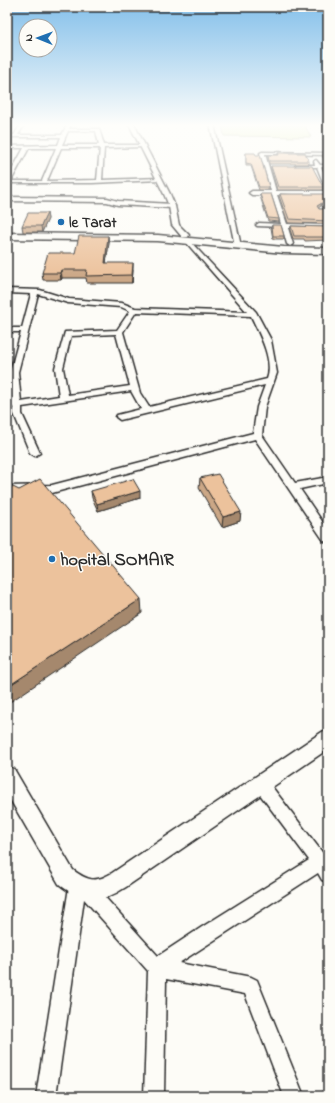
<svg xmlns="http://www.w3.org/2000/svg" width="335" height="1103" font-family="'Indie Flower',sans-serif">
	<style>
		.green { fill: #d8e79a; stroke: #828962 }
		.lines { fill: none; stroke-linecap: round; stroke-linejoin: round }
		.minor-casing { stroke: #2b2b2b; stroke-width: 3 }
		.tertiary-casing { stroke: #2b2b2b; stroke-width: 3 }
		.secondary-casing { stroke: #2b2b2b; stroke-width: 3 }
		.minor { fill: #fdfcf7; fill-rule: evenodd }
		.tertiary { fill: #fdfcf7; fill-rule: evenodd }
		.secondary { fill: #fdfcf7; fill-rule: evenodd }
		.wall { fill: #cba786; stroke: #2b2b2b }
		.shaded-wall { fill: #a5886d; stroke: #2b2b2b }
		.building { fill: #ecc29c; stroke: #2b2b2b }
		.poi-dot { fill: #1f6fb2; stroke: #fdfcf7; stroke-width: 1.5 }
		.labels { text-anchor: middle; stroke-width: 3; stroke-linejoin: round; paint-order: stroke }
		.far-poi-label { font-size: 15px; font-weight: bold; fill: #2b2b2b; stroke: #fdfcf7; text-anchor: start }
		.poi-label { font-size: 18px; font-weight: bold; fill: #2b2b2b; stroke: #fdfcf7; text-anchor: start }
	</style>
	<rect width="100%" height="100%" fill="#fdfcf7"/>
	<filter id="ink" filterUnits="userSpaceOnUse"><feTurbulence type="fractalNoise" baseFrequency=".025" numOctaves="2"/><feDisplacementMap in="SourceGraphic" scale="8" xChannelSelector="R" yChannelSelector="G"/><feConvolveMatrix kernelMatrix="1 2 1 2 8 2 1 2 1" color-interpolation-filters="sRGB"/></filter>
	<g filter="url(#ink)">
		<path class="green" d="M222,124H304L311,137L224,136Z"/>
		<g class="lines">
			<g class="minor-casing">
				<g id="minor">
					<path d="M21,124H25L18,135H62L67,124H71L69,129H99L104,145H145L143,147L104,148L102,180L160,178L162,179L160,180L92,183H7V179L24,148H7V146L58,145L61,137H7V135H14ZM68,131H96L99,145H62ZM29,148H56L42,181H11ZM61,148H100L97,180L47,181Z"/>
					<path d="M210,124H214L241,246L238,248L235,246Z"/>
					<path d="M262,152L328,153V155L265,154L276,191H328V195H277L287,224L328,225V229L288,228L293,244L290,246L287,244L282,227L257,226L256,225L259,223L281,224L272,195H252L249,193L252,191H271L260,153Z"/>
					<path d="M316,160L320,165H328V167H321L328,182V189L325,187L317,167H297L295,166L297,165H315L314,161Z"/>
					<path d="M7,197L107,198L118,201L172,204L175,206L172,208L118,205L107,202L7,201Z"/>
					<path d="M187,238L256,312L271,340L277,373L265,407L262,435L295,483L328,477V483L300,489L328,530V542L324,541L255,439L52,493L7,494V486L52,485L253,433L257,407L265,385L120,420L116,417L117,415L141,409L131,391L22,407V414L40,453L35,456L30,453L14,414L13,407L7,405V399L12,401L10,372L21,332H7V328H22L31,294L7,293V289L40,290L69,299L122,303L135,308L247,312L185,241L184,240ZM38,294L68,303L121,307L130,311L117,330L65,332L55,368L59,396L21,402L18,372ZM136,312L251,316C259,333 274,360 267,379L149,407L140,393L123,332ZM116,334L130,386L68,395L63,368L71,336Z"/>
					<path d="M261,777L266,779L328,860V882L322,880L318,873L179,963L251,977L257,980L304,1096H284L245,994L166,979L164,1096H144L148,971L84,899L56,1096H36L69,887L71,881L77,879L84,883L87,882L93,884L158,956L202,927L309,860L256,789L254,784L256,779Z"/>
				</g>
			</g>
			<g class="tertiary-casing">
				<g id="tertiary">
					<path d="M129,124H134L170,194L175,206L179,225L189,235L188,237H182L172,225L169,206L164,194Z"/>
					<path d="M328,729V749L126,887C100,904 84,904 59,884L7,794V767L14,769L73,870C88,881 95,883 112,873L322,732Z"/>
				</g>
			</g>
			<g class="secondary-casing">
				<path id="secondary" d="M7,233L158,235L284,247L328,248V254L284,253L158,241L7,239Z"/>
			</g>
			<use href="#minor" class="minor"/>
			<use href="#tertiary" class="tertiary"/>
			<use href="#secondary" class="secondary"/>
		</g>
		<g class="wall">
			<path d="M246,153L269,187V190H259L251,166H246Z"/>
			<path d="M278,153L309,161V164H269L268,158V155H278Z"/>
			<path d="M323,154H328V164H327L322,156Z"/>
			<path d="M271,166L323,187L322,190H277L271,168Z"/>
			<path d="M260,194L279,219V222L268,221L260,196Z"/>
			<path d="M280,194L328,196V206H321L318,207L319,209H328V224L288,223L279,196Z"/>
			<path d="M47,213L48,219L42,232H23L22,226Z"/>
			<path d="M272,225L284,236V239H273L271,228Z"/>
			<path d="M291,226L328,227V240L305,241L304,239H293L290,230Z"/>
			<path d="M108,236L109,243L106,263L133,270L132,283H87L86,278H62L61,280H43L42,273L75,253Z"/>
			<path d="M200,478L240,521L222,527L199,488Z"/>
			<path d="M91,491L140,498L98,511L92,498Z"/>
		</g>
		<g class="shaded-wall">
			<path d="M322,203L321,206L317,209V206Z"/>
			<path d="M47,213L48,219L42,232L41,226Z"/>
			<path d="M108,236L109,243L105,270V263Z"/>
			<path d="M133,263V270L132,283V275Z"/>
			<path d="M61,270L62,278L61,280L60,273Z"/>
			<path d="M140,491V498L98,511L97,504Z"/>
			<path d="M241,512L240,521L222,527L223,517Z"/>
			<path d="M141,599L142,613L7,704V687Z"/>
		</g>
		<g class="building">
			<path d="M246,153H255L256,155H260L269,187H259L251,164L246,163Z"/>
			<path d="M278,153H305L309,161H269L268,155H279Z"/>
			<path d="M323,154H328V161H327Z"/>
			<path d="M271,166H312L323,187H278Z"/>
			<path d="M260,194H271L279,219L268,218Z"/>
			<path d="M280,194H326L328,196V203H322L317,206L319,209H328V221L289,219Z"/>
			<path d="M28,213H47L41,226H22Z"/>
			<path d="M272,225H281L284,236H273Z"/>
			<path d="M291,226L328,227V237H306L305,236H294Z"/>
			<path d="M79,236H108L105,263H133L132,275L86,276L87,270H61L60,273H42L48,253H75Z"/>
			<path d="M218,474L241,512L223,517L200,478Z"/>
			<path d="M40,479L141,599L7,687V484L19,490Z"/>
			<path d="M133,479L140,491L97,504L91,491Z"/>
		</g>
	</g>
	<linearGradient id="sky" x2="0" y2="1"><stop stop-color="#83bfea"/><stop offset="0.45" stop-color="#fefefb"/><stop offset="1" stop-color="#fefefb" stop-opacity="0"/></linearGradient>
	<rect width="335" height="278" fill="url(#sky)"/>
	<g class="poi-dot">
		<circle cx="61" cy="222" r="4"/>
		<circle cx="52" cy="559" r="4"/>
	</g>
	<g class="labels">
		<g class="far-poi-label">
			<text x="69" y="227">le Tarat</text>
		</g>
		<g class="poi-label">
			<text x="60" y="565">hopital SOMAIR</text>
		</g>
	</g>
	<rect width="335" height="1103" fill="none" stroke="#fdfcf7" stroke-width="24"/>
	<rect x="12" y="12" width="311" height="1079" fill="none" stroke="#2b2b2b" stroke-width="1.5" filter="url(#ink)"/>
	<g transform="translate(38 38) rotate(271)"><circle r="19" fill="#fdfcf7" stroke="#a9a8a5"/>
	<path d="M0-3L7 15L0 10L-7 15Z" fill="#1f6fb2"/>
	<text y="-6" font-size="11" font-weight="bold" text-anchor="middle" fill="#2b2b2b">N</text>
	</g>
</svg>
